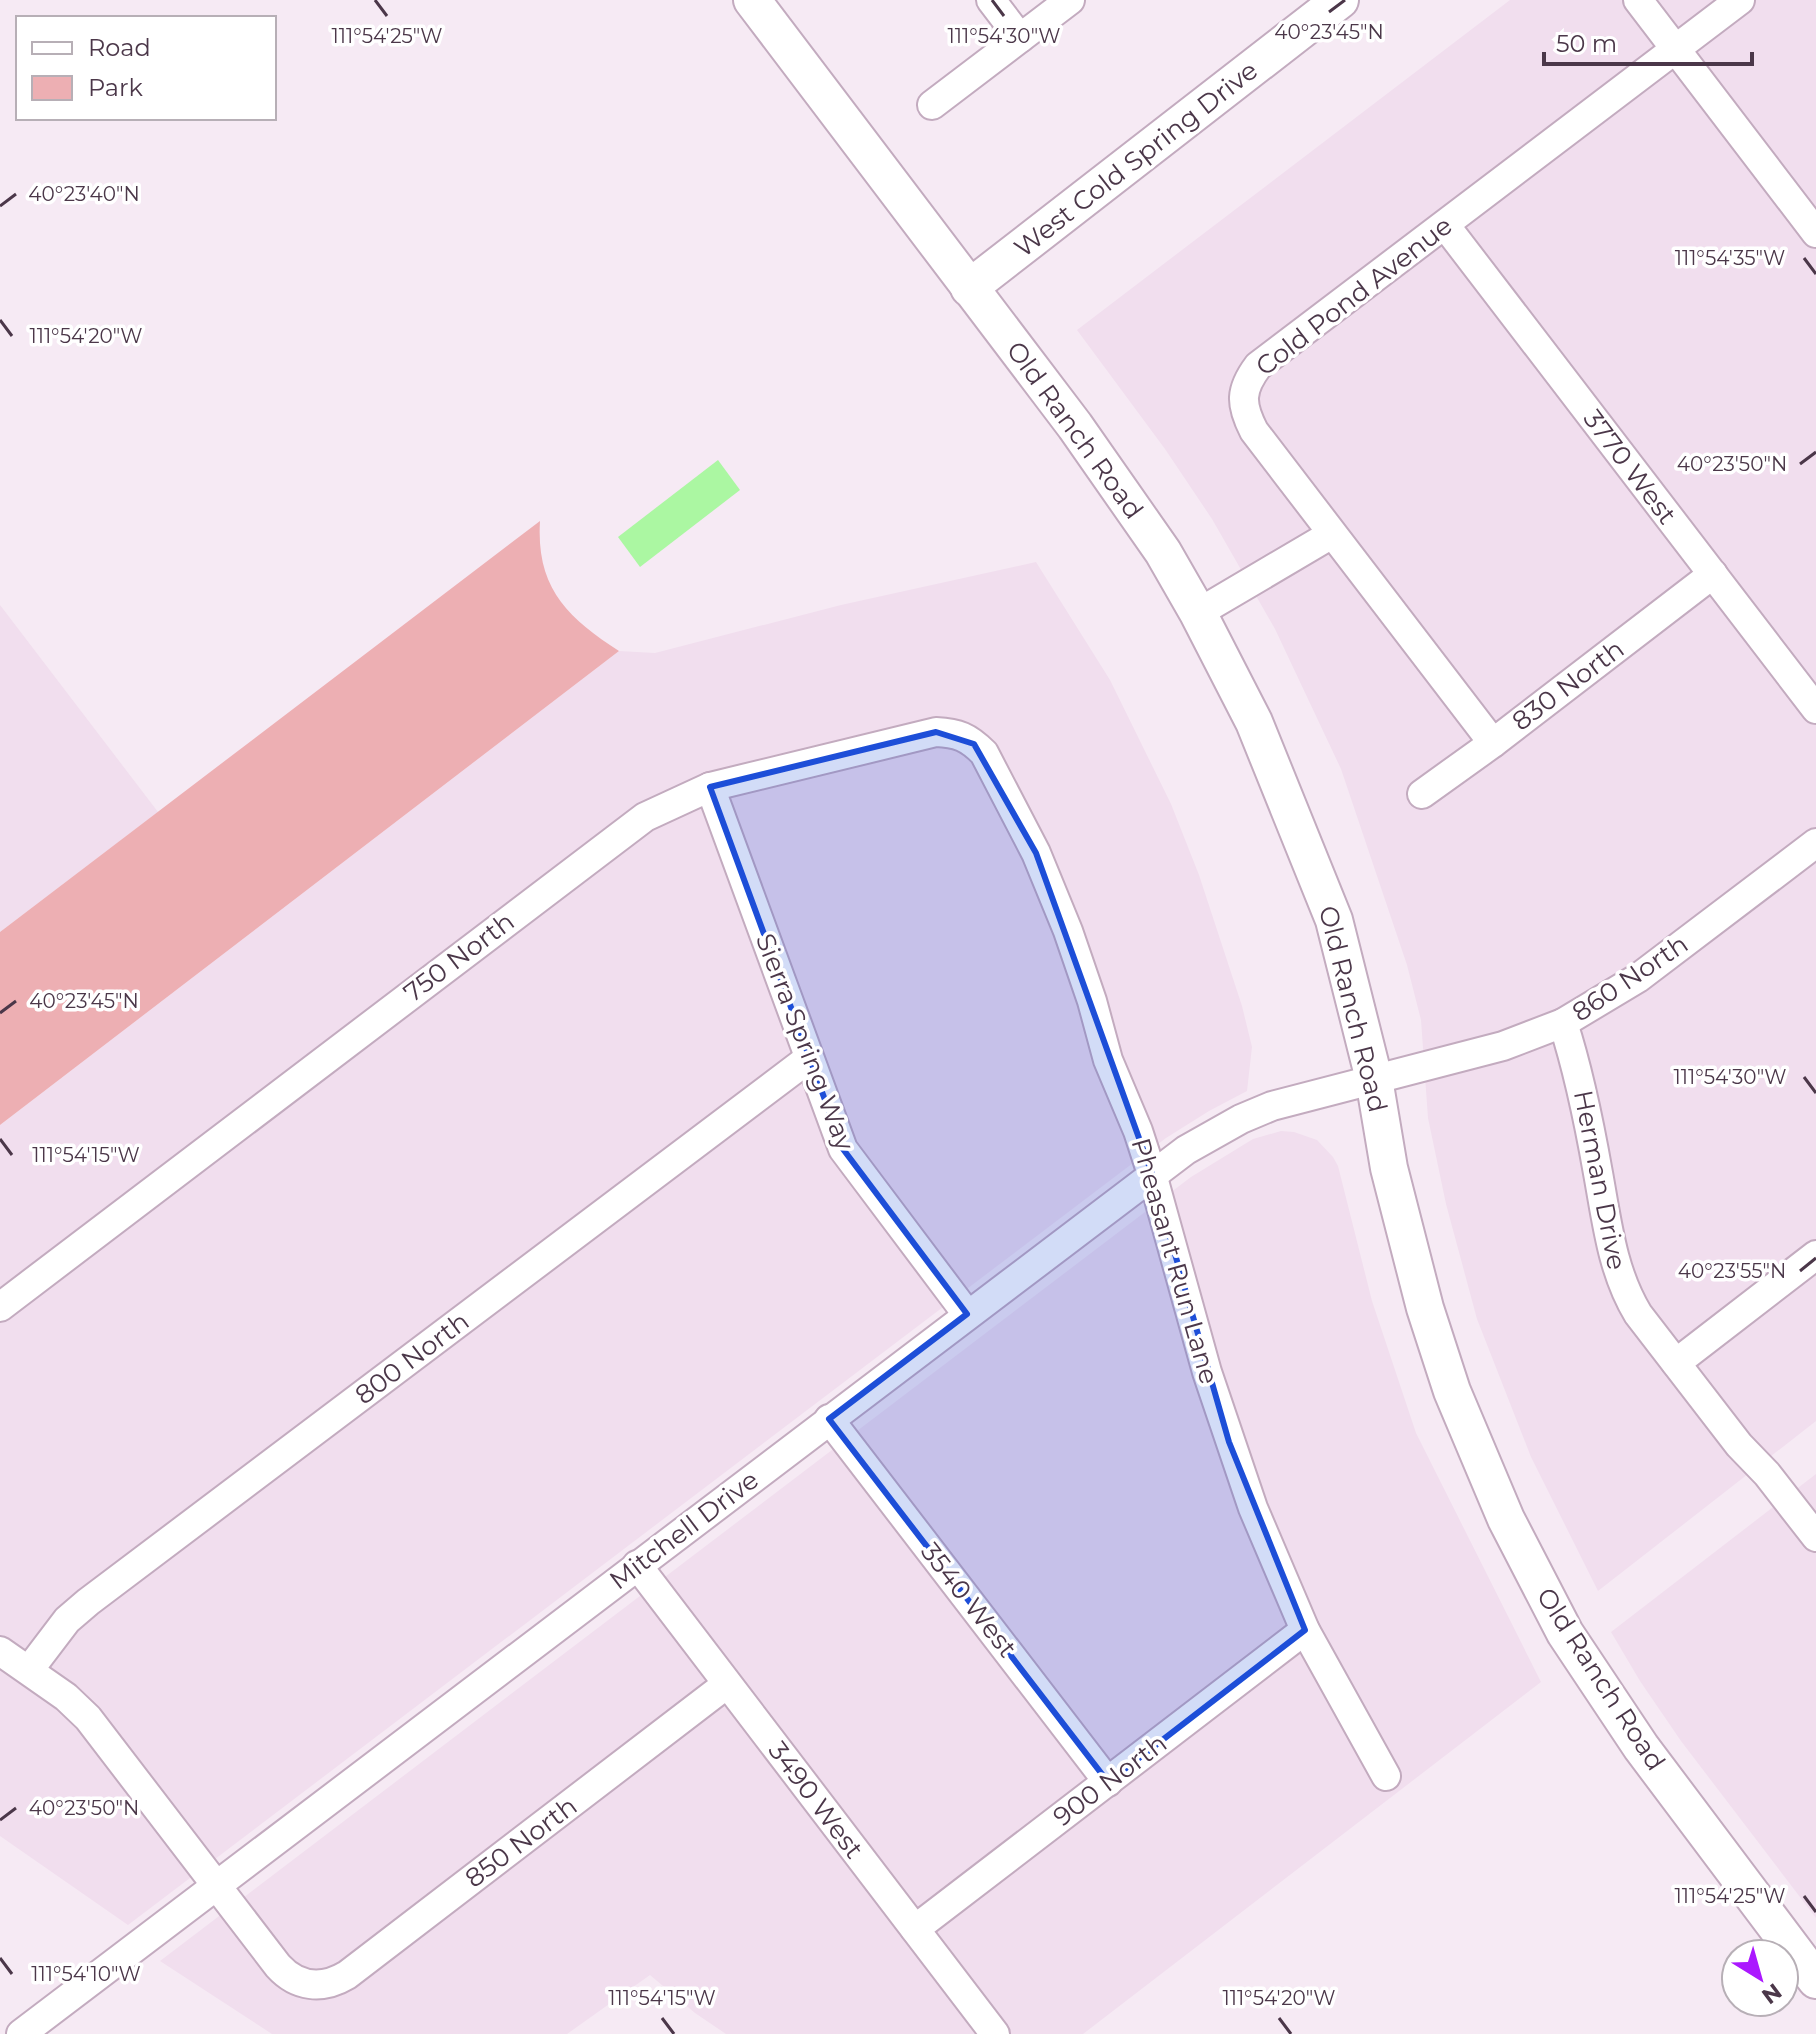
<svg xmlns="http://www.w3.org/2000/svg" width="1816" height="2034" font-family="Montserrat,sans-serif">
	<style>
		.residential { fill: #f1deee }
		.green { fill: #edafb3 }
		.water { fill: #abf7a2 }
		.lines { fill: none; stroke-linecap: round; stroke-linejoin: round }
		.minor-casing { stroke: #c3abbf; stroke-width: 32 }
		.tertiary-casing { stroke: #c3abbf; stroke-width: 40 }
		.minor { stroke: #fff; stroke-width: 28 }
		.tertiary { stroke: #fff; stroke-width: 36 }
		.marked { fill: #1d4ed8; fill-opacity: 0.2; stroke: #1d4ed8; stroke-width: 6; stroke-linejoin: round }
		.ticks { fill: none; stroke: #4b3749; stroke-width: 3 }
		.labels { text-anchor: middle; stroke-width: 7; stroke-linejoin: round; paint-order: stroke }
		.street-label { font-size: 26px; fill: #4b3749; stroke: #fff }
		.ticks-label { font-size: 20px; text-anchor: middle; fill: #4b3749; stroke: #fff; stroke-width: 7; stroke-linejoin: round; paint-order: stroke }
	</style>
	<rect width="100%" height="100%" fill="#f6eaf4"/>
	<g class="residential">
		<path d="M1510,0H1816V1421L1598,1591L1531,1457L1477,1319L1446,1204L1428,1118L1421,1020L1407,965L1341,769L1275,629L1212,519L1165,449L1077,330Z"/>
		<path d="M1036,562L1110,680L1171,804L1199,875L1242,1006L1252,1047L1247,1091L1209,1111L1166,1138L128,1925L0,1836V1125L619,651L655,653L841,605Z"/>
		<path d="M0,605L158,812L0,932Z"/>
		<path d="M1281,1131L1294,1132L1317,1140L1333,1157L1338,1166L1372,1301L1416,1433L1541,1682L1083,2034H726L695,2013L650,1975L567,2034H272L160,1961L1191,1177L1253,1139Z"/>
		<path d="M1816,1474V1918L1681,1741L1640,1681L1611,1632Z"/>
	</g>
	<path class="green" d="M540,521C536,588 567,617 619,651L0,1125V932Z"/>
	<path class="water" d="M718,460L740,490L640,567L618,537Z"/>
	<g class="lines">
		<g class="minor-casing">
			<g id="minor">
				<path d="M991,0L1020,38"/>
				<path d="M1638,0L1816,233"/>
				<path d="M932,105L1070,0"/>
				<path d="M1445,225L1816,709"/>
				<path d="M1198,613L1332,534"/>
				<path d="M1493,743L1254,431C1240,404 1240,390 1258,366L1740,0"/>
				<path d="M710,787L843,1149L967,1314"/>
				<path d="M1422,794L1493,743L1713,574"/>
				<path d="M1563,1023C1579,1072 1589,1122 1598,1173C1607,1222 1612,1271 1638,1314L1739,1445L1767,1474L1816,1537"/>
				<path d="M0,1307L645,817L710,787L936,732C958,733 968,737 984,753L1036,853L1068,931L1092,1001L1108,1060L1138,1131L1152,1174L1207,1372L1253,1508L1305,1630L1386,1776"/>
				<path d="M1676,1363L1816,1255"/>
				<path d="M829,1419L1108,1782"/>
				<path d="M637,1565L995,2034"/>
				<path d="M0,1651L66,1697L88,1718L278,1966C297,1987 322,1990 347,1975L727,1684"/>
				<path d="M29,1670L67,1620L88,1602L808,1059"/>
				<path d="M915,1929L1305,1630"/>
				<path d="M21,2034L1186,1150L1241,1119L1272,1106L1503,1046L1563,1023L1638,978L1816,843"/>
			</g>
		</g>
		<g class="tertiary-casing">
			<g id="tertiary">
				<path d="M752,0L1075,426L1163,552L1198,613L1254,722L1334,920L1374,1079L1389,1168L1425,1308L1452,1391L1506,1519L1565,1633L1641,1747L1816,1980"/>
				<path d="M969,288L1340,0"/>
			</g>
		</g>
		<use href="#minor" class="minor"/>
		<use href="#tertiary" class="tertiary"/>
	</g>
	<path class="marked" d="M936,732L974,744L1036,853L1152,1174L1229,1442L1305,1630L1108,1782L829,1419L967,1314L843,1149L710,787Z"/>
	<path class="ticks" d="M375,0L387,16M992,0L1004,16M1329,12L1345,0M0,206L16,194M1804,258L1816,274M0,320L12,336M1800,464L1816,452M0,1013L16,1001M1804,1077L1816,1093M0,1139L12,1155M1800,1271L1816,1258M0,1820L16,1808M1804,1896L1816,1912M0,1958L12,1974M662,2018L674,2034M1279,2018L1291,2034"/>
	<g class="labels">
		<g class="street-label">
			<text transform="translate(1136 159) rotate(-38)" y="9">West Cold Spring Drive</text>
			<text transform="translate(1354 296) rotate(-38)" y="9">Cold Pond Avenue</text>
			<text transform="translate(1075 430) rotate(54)" y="9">Old Ranch Road</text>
			<text transform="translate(1630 467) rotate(53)" y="9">3770 West</text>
			<text transform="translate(1568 685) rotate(-37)" y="9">830 North</text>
			<text transform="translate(459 957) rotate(-37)" y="9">750 North</text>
			<text transform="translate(1630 978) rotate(-34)" y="9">860 North</text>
			<text transform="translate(1353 1009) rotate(76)" y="9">Old Ranch Road</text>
			<text transform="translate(805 1042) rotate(69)" y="9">Sierra Spring Way</text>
			<text transform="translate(1600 1180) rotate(79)" y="9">Herman Drive</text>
			<text transform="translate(1175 1261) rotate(74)" y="9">Pheasant Run Lane</text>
			<text transform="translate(412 1358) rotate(-37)" y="9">800 North</text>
			<text transform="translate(684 1530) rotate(-37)" y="9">Mitchell Drive</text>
			<text transform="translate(969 1600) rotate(52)" y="9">3540 West</text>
			<text transform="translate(1601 1679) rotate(57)" y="9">Old Ranch Road</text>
			<text transform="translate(1110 1780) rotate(-37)" y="9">900 North</text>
			<text transform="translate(816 1800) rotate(53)" y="9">3490 West</text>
			<text transform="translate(521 1842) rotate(-37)" y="9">850 North</text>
		</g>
	</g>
	<g class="ticks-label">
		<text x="1329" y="39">40°23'45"N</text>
		<text x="387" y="43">111°54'25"W</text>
		<text x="1004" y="43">111°54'30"W</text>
		<text x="84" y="201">40°23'40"N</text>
		<text x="1730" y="265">111°54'35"W</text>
		<text x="86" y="343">111°54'20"W</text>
		<text x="1732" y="471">40°23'50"N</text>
		<text x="84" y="1008">40°23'45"N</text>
		<text x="1730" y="1084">111°54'30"W</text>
		<text x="86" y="1162">111°54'15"W</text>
		<text x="1732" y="1278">40°23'55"N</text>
		<text x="84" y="1815">40°23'50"N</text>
		<text x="1730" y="1903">111°54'25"W</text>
		<text x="86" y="1981">111°54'10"W</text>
		<text x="662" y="2005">111°54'15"W</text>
		<text x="1279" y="2005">111°54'20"W</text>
	</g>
	<rect x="16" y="16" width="260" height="104" fill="#ffffff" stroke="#b7afb6" stroke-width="2"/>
	<rect x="32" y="42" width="40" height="12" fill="#ffffff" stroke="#b7afb6" stroke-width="2"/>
	<text x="88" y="56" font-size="24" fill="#4b3749">Road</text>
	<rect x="32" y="76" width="40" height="24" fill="#edafb3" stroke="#b7afb6" stroke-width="2"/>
	<text x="88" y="96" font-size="24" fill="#4b3749">Park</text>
	<g transform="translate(1760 1978) rotate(143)"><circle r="38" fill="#ffffff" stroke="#b7afb6" stroke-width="2"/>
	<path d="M0-6L14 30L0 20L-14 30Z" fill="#ab18ff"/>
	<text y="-12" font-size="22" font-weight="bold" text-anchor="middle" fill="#4b3749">N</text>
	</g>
	<path d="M1544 52v12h208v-12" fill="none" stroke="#4b3749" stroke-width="4"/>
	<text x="1556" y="52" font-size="24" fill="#4b3749" stroke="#ffffff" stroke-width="6" paint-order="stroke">50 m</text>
</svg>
